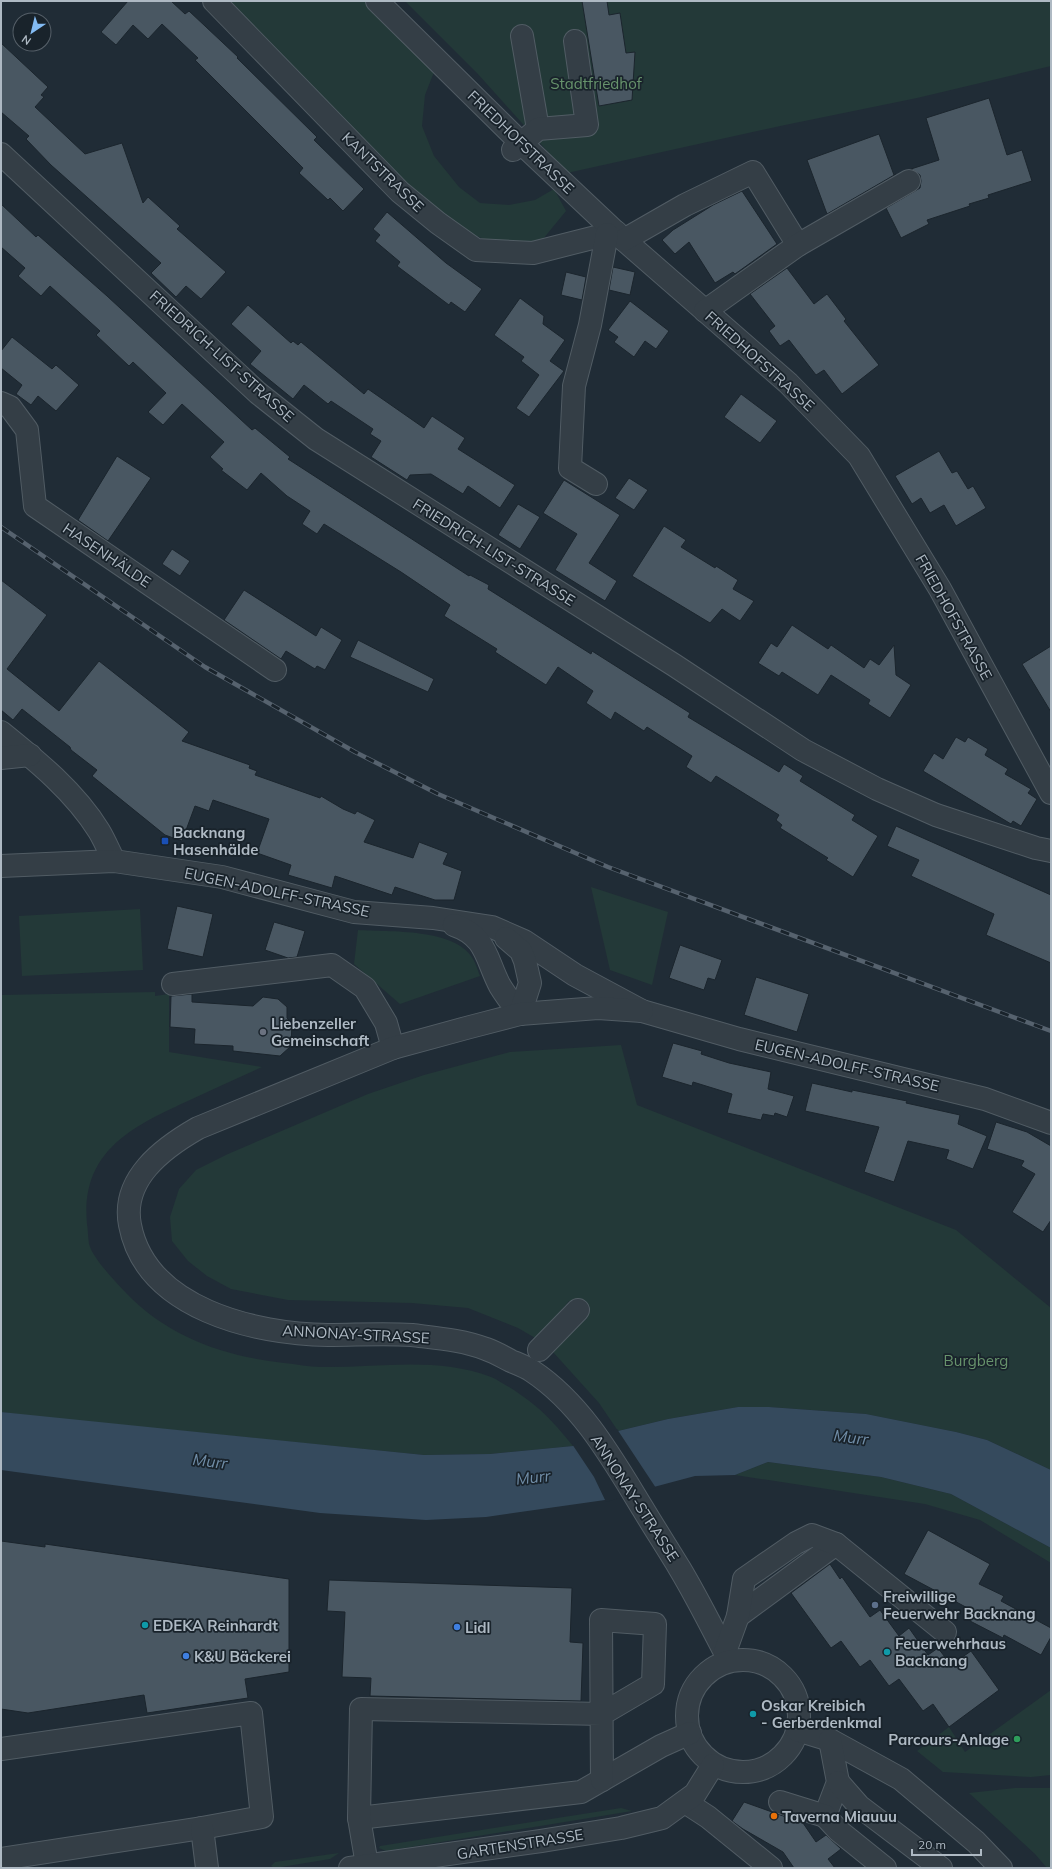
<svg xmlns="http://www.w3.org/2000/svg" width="1052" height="1869" viewBox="0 0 1052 1869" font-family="Mulish,sans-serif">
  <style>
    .green { fill: #233938 }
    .water { fill: #354a5d }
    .pier { fill: #202c36 }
    .building { fill: #495762; stroke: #1b252d }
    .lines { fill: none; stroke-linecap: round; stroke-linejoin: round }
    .minor-casing { stroke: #515c64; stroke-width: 24 }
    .minor { stroke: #343e46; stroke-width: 22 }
    .rail-casing { stroke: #56626e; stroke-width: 4.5 }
    .rail { stroke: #19232b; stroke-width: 3; stroke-dasharray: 9; stroke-linecap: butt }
    .transit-dot { fill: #1a4fb4; stroke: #19232b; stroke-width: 1.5 }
    .worship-dot { fill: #6b7280; stroke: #19232b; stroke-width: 1.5 }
    .service-dot { fill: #5c6f8a; stroke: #19232b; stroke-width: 1.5 }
    .culture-dot { fill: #0f9aa8; stroke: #19232b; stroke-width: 1.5 }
    .shop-dot { fill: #3f7fe0; stroke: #19232b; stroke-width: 1.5 }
    .leisure-dot { fill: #2e9e5b; stroke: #19232b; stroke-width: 1.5 }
    .food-dot { fill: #e8710a; stroke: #19232b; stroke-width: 1.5 }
    .labels { text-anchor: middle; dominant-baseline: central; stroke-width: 3.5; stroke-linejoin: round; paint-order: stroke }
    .park-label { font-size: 15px; fill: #67936c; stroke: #19232b }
    .street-label { font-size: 15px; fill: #aeb9c3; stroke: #19232b }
    .poi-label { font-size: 15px; font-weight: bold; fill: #aeb9c3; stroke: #19232b; text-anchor: start }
    .water-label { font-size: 16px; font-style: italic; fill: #708da7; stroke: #19232b }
  </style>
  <rect width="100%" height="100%" fill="#202c36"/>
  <g class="green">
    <path d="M228,1H364L434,72L425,95L422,126L434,156L459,187L480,203L509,205L535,200L554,189L566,211L543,239L519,246L484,239L463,231L421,199Z"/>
    <path d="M405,1H1051V66L917,98L785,125L567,173L477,73Z"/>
    <path d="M591,887L668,912L652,985L610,970Z"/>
    <path d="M140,909L143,970L22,976L19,916Z"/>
    <path d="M358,930C389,932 456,928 473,959C476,964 478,971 480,976L400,1004L354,964Z"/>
    <path d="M155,992V996L169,994V1052L262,1067C238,1078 214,1089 190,1100C133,1126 80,1151 87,1224C88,1230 88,1238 89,1244C93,1259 116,1282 127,1294C170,1338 224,1356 284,1363C296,1364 309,1367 321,1367C378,1368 436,1356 491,1377C497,1379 503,1384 509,1387C538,1405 552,1420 573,1446L490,1454L424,1455L41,1417L1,1412V995Z"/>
    <path d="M621,1045L637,1105L956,1230L1051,1308V1470L987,1440L956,1432L866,1414L769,1407H738L668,1419L618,1431L599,1403L553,1352L570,1328L587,1319L569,1301L537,1339L518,1328L468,1308L412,1303L288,1300L231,1289L207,1276L188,1261L172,1241L170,1217L179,1189L196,1170L228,1154L368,1094L424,1075L510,1052Z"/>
    <path d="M768,1462L881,1477L951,1494L1051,1548V1563L980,1520L925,1504L735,1475Z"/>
    <path d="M1051,1690V1775L1031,1777L943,1772L917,1751L949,1727L965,1752Z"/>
    <path d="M1015,1788H1051V1868H1047L1035,1854L969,1793Z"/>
    <path d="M621,1808L632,1811L386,1851L379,1848L380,1846Z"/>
    <path d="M339,1853L330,1859L275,1868L271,1866L275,1862Z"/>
  </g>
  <path class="water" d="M738,1407H769L866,1414L956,1432L987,1440L1051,1470V1548L951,1494L881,1477L768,1462L735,1475L695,1476L605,1500L486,1517L426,1520L320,1513L1,1470V1412L424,1455L490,1454L573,1446L618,1431L668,1419Z"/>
  <path class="pier" d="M617,1429L656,1488L606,1502L594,1477L572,1444Z"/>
  <g class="building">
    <path d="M128,1H171L185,14L189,11L238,57L237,58L317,137L314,140L364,189L343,211L330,198L328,200L299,173L303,168L195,60L198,58L162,24L148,39L133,25L116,45L101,32Z"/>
    <path d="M582,1H607L609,15L620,13L626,53L635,52L632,100L599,106Z"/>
    <path d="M1,43L48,87L41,95L44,97L35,107L85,154L122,143L143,203L148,197L180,226L177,229L226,272L201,299L186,286L176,297L151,273L161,263L51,165L26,139L29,136L1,112Z"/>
    <path d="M989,98L1007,155L1022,150L1032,181L988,195L989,198L969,204L970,206L927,220L929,224L901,238L886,208L920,188L921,181L920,175L911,169L939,160L926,118Z"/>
    <path d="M879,134L894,175L896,174L827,214L807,160Z"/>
    <path d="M742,191L777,244L735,274L733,272L715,283L689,242L675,254L662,240L673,230L713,205Z"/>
    <path d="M1,204L36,237L38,235L107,296L252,430L255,428L290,457L288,459L469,576L470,575L489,585L488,589L591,654L592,651L690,713L688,717L779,772L784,764L803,776L800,781L855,815L852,820L878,836L853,877L826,860L828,858L780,828L782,825L776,820L779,815L716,776L711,783L686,767L692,756L647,727L644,731L615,712L611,720L586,703L593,691L558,667L546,685L495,652L497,649L444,616L450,605L401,572L324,524L317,534L302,524L310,511L287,496L261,473L247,490L221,470L223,469L210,457L224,442L182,404L163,425L148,412L166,393L133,362L129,366L96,335L100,331L50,286L41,296L18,276L25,268L1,247Z"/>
    <path d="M387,212L446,263L482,289L465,312L451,302L449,305L397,266L400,262L375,241L380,235L373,229Z"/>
    <path d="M613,267L635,272L630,295L609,290Z"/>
    <path d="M787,268L814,304L827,294L846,319L844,321L879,365L842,394L824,370L816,375L789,340L780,346L769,331L775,326L750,294Z"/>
    <path d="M566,272L586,277L582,300L561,295Z"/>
    <path d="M520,298L544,316L543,324L565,340L550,361L564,371L529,417L516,408L539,375L521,361L524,357L494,335Z"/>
    <path d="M630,301L669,331L656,349L645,341L634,357L614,342L618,337L608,330Z"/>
    <path d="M248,305L291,343L293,341L298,345L301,342L364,394L368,389L424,428L432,416L465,438L458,449L515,485L500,508L468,486L463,494L431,474L410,475L407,480L371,457L381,441L370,434L373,429L331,401L328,404L304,385L293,399L250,364L261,351L231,324Z"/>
    <path d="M12,337L52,369L56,365L79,385L56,411L38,396L31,405L16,394L22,385L1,368V351Z"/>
    <path d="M741,394L777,421L760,443L724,417Z"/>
    <path d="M939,451L952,473L957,471L968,489L973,486L986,508L956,526L944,505L930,513L921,498L912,504L895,476Z"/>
    <path d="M117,456L151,478L108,541L78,520Z"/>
    <path d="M629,478L648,490L634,510L615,498Z"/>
    <path d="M564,480L620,515L589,563L617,581L605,601L555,570L577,534L543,513Z"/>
    <path d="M518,504L540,517L520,549L498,535Z"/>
    <path d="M664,526L686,540L681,547L715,568L716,566L738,580L733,589L754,601L740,621L722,609L710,623L632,576Z"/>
    <path d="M172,549L190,561L180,576L162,564Z"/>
    <path d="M1,580L47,615L7,669L59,711L99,661L189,732L182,741L250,765L249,768L257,771L255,775L320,798L321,796L343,809L355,814L357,811L375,820L364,842L413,858L419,842L448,853L443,864L462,871L454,900H435L395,887L392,895L335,876L332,888L288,875L291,865L257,853L269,819L213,800L209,811L195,806L182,841L165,835L92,776L97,770L71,750L70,747L22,709L13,720L1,710Z"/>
    <path d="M244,590L316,636L321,627L342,640L325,670L317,666L315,669L286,651L281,659L224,620Z"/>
    <path d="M792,625L828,649L831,645L864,668L870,659L879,665L894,645L896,675L911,685L890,718L868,704L870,700L831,675L818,695L782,672L779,676L758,663L771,643L777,647Z"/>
    <path d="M358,640L434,679L428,692L350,657Z"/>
    <path d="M1051,646V712L1022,664Z"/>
    <path d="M956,737L965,742L968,737L988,749L985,755L1008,769L1005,774L1031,789L1028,793L1037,799L1021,826L1013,821L1011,824L923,771L934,753L943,759Z"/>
    <path d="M896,826L1051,895V963L986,935L994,914L911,876L919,860L887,846Z"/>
    <path d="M177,906L213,914L203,957L167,949Z"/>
    <path d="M274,922L305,931L297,957L288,958L265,950Z"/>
    <path d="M680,945L722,960L715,980L708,978L704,990L669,978Z"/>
    <path d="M756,977L809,994L797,1032L744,1015Z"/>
    <path d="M192,994V1002L253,1006L263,997L278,999L287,1007V1018L292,1023L291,1046L280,1056L233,1051V1046L194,1044L195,1029L170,1027L171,996Z"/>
    <path d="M673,1043L702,1051L701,1054L729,1063L771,1072L768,1089L794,1096L787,1117L775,1113L774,1116L763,1114L761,1120L727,1113L732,1094L693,1082L692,1086L662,1077Z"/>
    <path d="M812,1083L852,1092V1090L907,1101L906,1103L960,1115L958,1124L987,1136L973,1169L946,1159L949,1150L908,1141L894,1182L864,1172L879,1127L805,1111Z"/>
    <path d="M996,1122L1027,1132L1051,1146V1220L1043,1232L1012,1212L1035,1174L1021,1166L1024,1161L987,1149Z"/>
    <path d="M928,1530L990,1564L979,1584L1004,1596L1001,1601L1051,1628V1637L1041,1655L1004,1635L1003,1638L970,1621L975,1612L904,1574Z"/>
    <path d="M1,1541L45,1547V1544L289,1579V1672L245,1679L248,1698L147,1713L144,1695L28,1713L1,1709Z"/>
    <path d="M830,1564L840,1579L842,1577L870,1617L880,1610L899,1636L909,1628L928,1655L938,1648L951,1665L971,1651L999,1690L949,1727L933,1704L923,1711L899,1679L889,1686L870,1660L860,1667L841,1641L831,1648L791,1593Z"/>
    <path d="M329,1580L572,1588L570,1642L583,1643L581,1701L370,1696L371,1678L342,1677L345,1612L327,1611Z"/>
    <path d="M744,1802L803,1823L816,1842L826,1835L841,1849L828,1859L835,1868H794L783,1852L743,1829L732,1821Z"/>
  </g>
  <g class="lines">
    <defs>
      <g id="minor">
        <path d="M214,1L400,192L438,223L476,250L533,253L616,232"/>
        <path d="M377,1L521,143L624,240L788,383L859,456L940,589L1051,793"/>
        <path d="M522,36L538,129"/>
        <path d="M513,150L538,129L587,125L575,41"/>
        <path d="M1,154L258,393L316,439L674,665L803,750L877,789L936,815L1036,848L1051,851"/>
        <path d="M624,240L685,205L753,172L798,245"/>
        <path d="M705,311L798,245L909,181"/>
        <path d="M1,403L10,407L27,430L35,506L275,670"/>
        <path d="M596,484L570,468L574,386L590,325L607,234"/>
        <path d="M1,732C37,761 75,792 99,831C105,841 109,851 114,861"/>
        <path d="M1,758L30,755"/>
        <path d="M1,866L114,861L222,877L354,912L433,918L492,927L524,941L575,975L642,1011L739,1039L985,1099L1051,1123"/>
        <path d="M454,925C487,936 486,960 500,986C506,996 513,1005 520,1014"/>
        <path d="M506,938L521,951L525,961L530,983L520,1014"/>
        <path d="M173,984L332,965L365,988L386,1023L393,1048"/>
        <path d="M642,1011L598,1008L520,1014L470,1027L393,1048L198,1128C163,1148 121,1179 130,1225C146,1309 255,1334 328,1335C356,1335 384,1333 412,1335C436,1338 463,1340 486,1349C495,1352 503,1357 511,1361C518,1364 526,1367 532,1371C582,1404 613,1460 643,1509C655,1529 668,1549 680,1569C698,1599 713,1630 729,1660"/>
        <path d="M539,1350L578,1310"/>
        <path d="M738,1616L836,1544"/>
        <path d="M725,1652L738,1616L744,1579L796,1543L812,1535L836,1544L945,1632"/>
        <circle cx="743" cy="1716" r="56"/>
        <path d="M797,1730L830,1740L901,1779L976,1842L1001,1868"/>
        <path d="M830,1740L838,1782L825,1816L839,1831L885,1868"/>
        <path d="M1,1749L251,1713L262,1817L202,1828L1,1859"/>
        <path d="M838,1782L859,1806L941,1868"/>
        <path d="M685,1802L708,1817L771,1868"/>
        <path d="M780,1802L825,1816"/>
        <path d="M359,1818L581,1792L661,1746L690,1733"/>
        <path d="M202,1828L207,1868"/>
        <path d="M367,1865L359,1818L361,1709L602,1714L653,1684L655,1624L601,1620L602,1780"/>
        <path d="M350,1868L541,1841L621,1828L662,1818L695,1794L713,1765"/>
      </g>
    </defs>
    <use href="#minor" class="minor-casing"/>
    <use href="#minor" class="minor"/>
    <defs>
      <path id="rail" d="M1,527L205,667L355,752L438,794L608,867L1051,1031"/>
    </defs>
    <use href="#rail" class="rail-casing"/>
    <use href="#rail" class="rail"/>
  </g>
  <rect class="transit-dot" x="161" y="837" width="8" height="8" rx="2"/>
  <circle class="worship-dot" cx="263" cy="1032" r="4"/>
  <circle class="service-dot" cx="875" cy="1605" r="4"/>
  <g class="culture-dot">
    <circle cx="145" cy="1625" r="4"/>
    <circle cx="887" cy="1652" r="4"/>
    <circle cx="753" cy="1714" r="4"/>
  </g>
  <g class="shop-dot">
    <circle cx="457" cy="1627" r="4"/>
    <circle cx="186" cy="1656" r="4"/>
  </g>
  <circle class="leisure-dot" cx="1017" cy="1739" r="4"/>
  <circle class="food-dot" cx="774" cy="1816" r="4"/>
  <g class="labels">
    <g class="park-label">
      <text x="596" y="83">Stadtfriedhof</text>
      <text x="976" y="1360">Burgberg</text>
    </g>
    <g class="street-label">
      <text transform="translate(521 142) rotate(44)">FRIEDHOFSTRASSE</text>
      <text transform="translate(383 172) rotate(44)">KANTSTRASSE</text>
      <text transform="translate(222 356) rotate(42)">FRIEDRICH-LIST-STRASSE</text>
      <text transform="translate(760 361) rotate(42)">FRIEDHOFSTRASSE</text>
      <text transform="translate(494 552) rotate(32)">FRIEDRICH-LIST-STRASSE</text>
      <text transform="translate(107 555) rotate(34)">HASENHÄLDE</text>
      <text transform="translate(954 617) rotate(61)">FRIEDHOFSTRASSE</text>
      <text transform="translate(277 892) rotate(12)">EUGEN-ADOLFF-STRASSE</text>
      <text transform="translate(847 1065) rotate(13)">EUGEN-ADOLFF-STRASSE</text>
      <text transform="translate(356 1334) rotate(3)">ANNONAY-STRASSE</text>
      <text transform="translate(635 1498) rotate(57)">ANNONAY-STRASSE</text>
      <text transform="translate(520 1844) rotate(-9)">GARTENSTRASSE</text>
    </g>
    <g class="poi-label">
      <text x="173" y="832">Backnang<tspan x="173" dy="17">Hasenhälde</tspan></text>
      <text x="271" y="1023">Liebenzeller<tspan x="271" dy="17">Gemeinschaft</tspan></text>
      <text x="883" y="1596">Freiwillige<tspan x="883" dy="17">Feuerwehr Backnang</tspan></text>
      <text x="153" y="1625">EDEKA Reinhardt</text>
      <text x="465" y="1627">Lidl</text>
      <text x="895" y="1643">Feuerwehrhaus<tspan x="895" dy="17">Backnang</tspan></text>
      <text x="194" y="1656">K&amp;U Bäckerei</text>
      <text x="761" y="1705">Oskar Kreibich<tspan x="761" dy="17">- Gerberdenkmal</tspan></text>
      <text x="1009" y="1739" text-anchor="end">Parcours-Anlage</text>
      <text x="782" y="1816">Taverna Miauuu</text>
    </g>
    <g class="water-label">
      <text transform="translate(851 1437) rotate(7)">Murr</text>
      <text transform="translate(210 1461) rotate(7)">Murr</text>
      <text transform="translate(533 1477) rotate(-6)">Murr</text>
    </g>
  </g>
  <rect width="1052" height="1869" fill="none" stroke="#aeb9c3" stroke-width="4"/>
  <g transform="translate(32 32) rotate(215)"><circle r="19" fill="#19232b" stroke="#555f68"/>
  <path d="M0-3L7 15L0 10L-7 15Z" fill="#83bbf3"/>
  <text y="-6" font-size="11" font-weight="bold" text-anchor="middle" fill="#aeb9c3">N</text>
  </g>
  <path d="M912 1849v6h69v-6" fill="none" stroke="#aeb9c3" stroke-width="2"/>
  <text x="918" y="1849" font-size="12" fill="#aeb9c3" stroke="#19232b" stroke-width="3" paint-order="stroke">20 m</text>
</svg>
